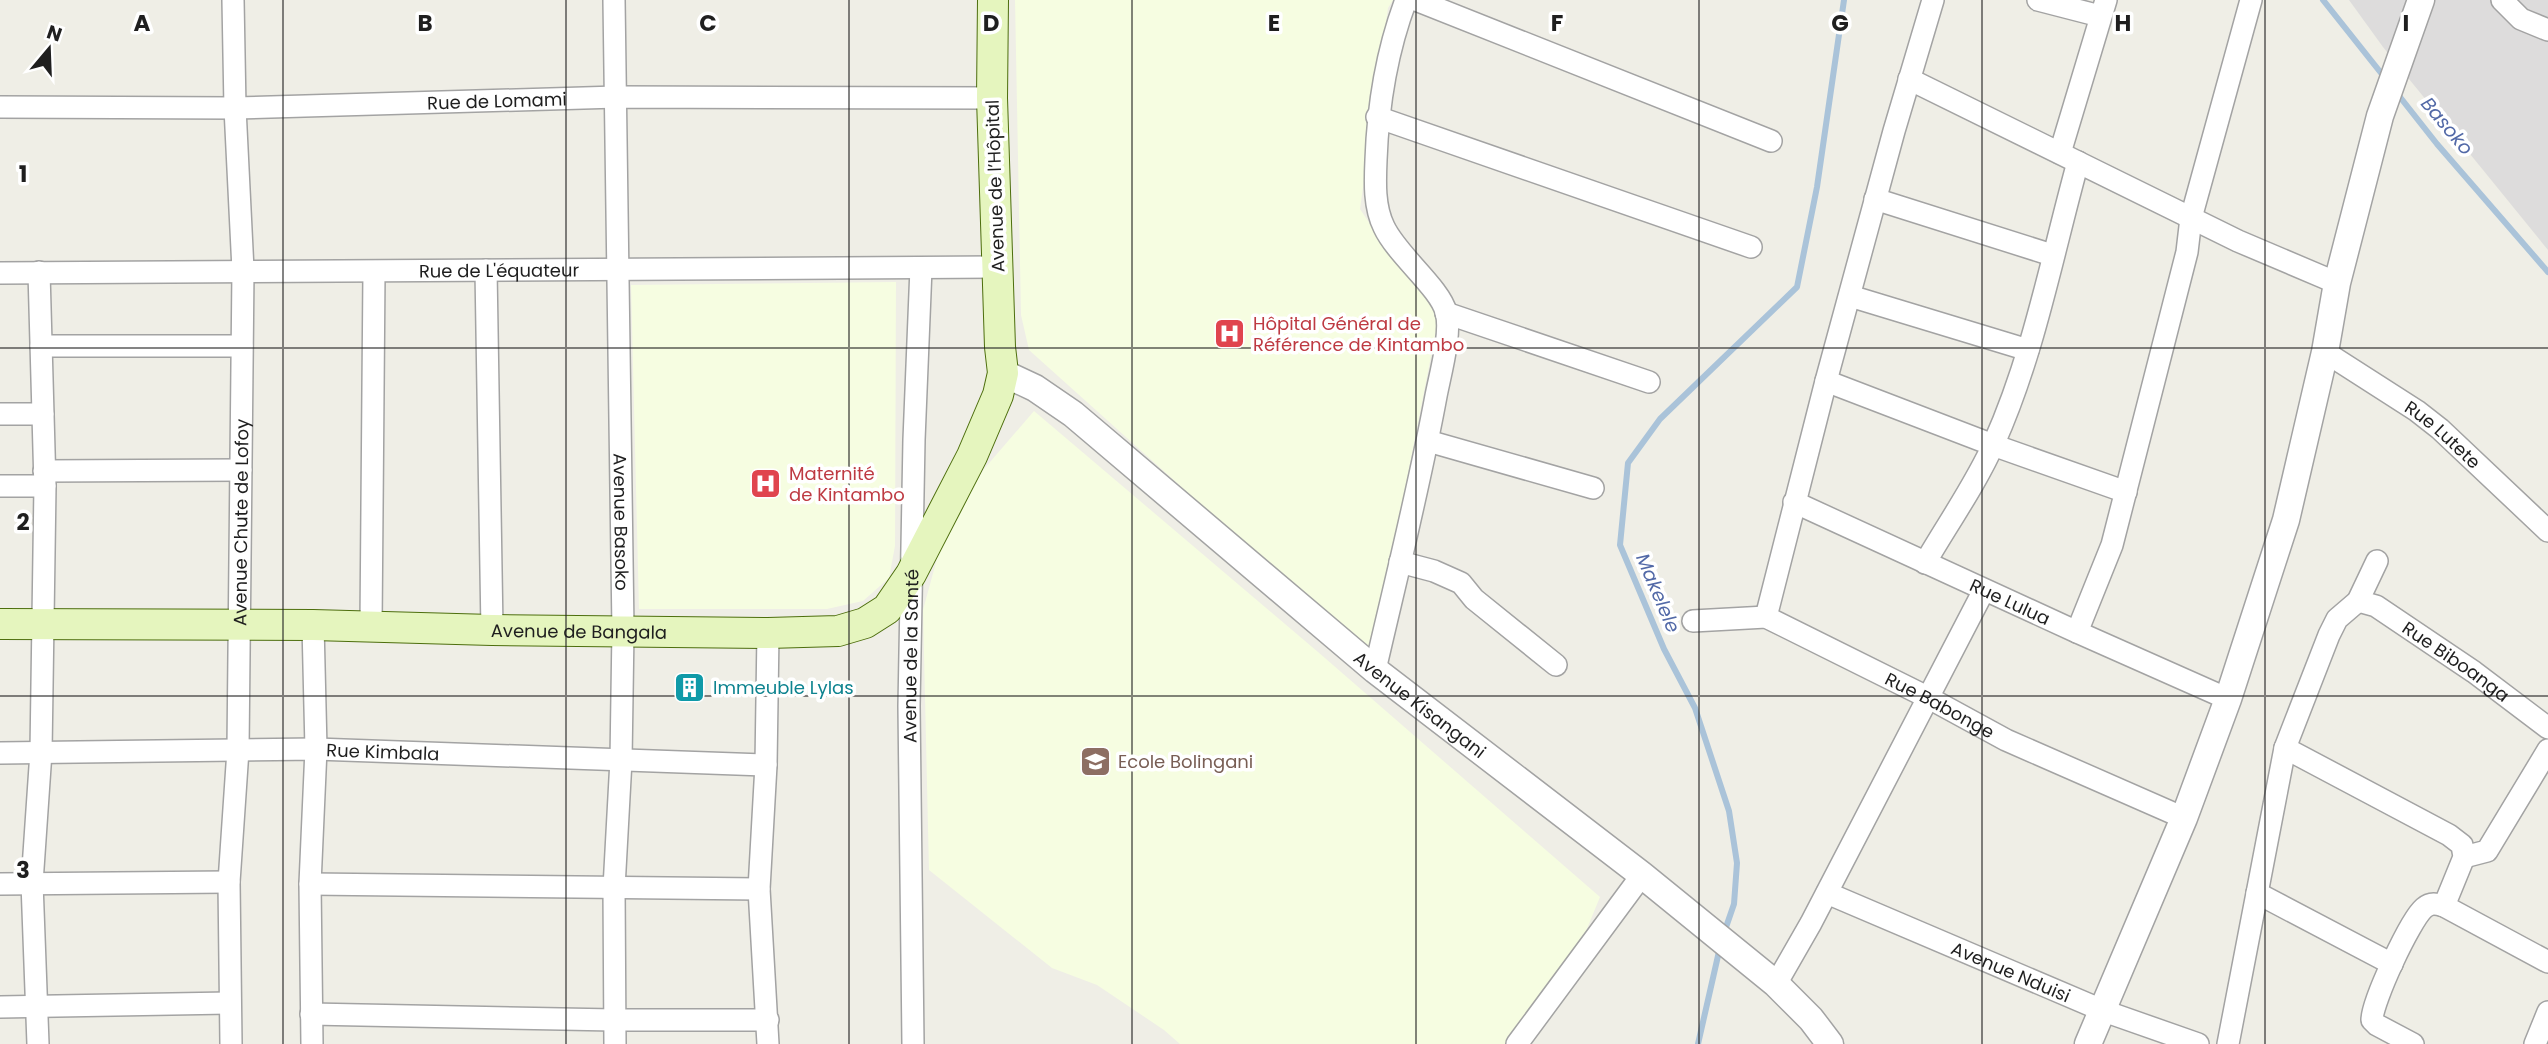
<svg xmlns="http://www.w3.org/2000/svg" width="2548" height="1044" viewBox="0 0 2548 1044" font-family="Poppins,sans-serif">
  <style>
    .residential { fill: #dddcdc }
    .education { fill: #f6fde1 }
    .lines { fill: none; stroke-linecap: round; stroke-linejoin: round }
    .stream { stroke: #aac3d9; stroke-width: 6 }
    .minor-casing { stroke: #a3a3a3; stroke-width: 24 }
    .tertiary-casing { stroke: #a3a3a3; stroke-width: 29 }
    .secondary-casing { stroke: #4d6e0d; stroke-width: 32 }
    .minor { stroke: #fff; stroke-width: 21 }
    .tertiary { stroke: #fff; stroke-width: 26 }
    .secondary { stroke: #e5f5be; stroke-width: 30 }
    .grid { fill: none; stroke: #1f1f1f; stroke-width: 2; stroke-opacity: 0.55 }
    .labels { text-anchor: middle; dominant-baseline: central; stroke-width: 7; stroke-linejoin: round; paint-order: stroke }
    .street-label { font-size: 18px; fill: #1f1f1f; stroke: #fff }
    .health-label { font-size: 18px; fill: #be3a42; stroke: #fff; text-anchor: start }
    .culture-label { font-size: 18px; fill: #0d838f; stroke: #fff; text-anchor: start }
    .education-label { font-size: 18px; fill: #785e54; stroke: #fff; text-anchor: start }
    .water-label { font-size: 19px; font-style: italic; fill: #5269a7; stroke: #fff }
    .grid-label { font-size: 23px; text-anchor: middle; font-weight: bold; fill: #1f1f1f; stroke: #fff; stroke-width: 7; stroke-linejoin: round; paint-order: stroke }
  </style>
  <rect width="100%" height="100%" fill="#efeee6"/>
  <path class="residential" d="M2349,0H2548V250L2383,47Z"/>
  <g class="education">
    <path d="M1015,0H1393L1388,8L1360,209L1378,236L1441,305L1372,658L1029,350L1021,315Z"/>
    <path d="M896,282L895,546L889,578L863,601L827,609H639L631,285Z"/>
    <path d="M1034,411L1318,652L1600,897L1586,931L1505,1044H1180L1164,1030L1097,985L1052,968L929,870L923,610L944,533L984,469Z"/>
  </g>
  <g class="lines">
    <g class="stream">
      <path d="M2323,0L2385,78"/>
      <path d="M2396,92L2437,144L2548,272"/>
      <path d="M1724,933L1734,904L1737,863L1729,811L1695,708L1664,649L1620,545L1628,463L1660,419L1797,287L1817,187L1844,0"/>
      <path d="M1698,1044L1720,947"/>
    </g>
    <defs>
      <g id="minor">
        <path id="s1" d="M614,0L623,630L621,760L614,888L615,1044"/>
        <path d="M1416,0L1771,141"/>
        <path d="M2038,0L2100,16"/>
        <path d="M2502,0L2521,19L2548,30"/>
        <path d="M1909,79L2238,241L2337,283"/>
        <path id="s2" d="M0,107L235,108L617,97L992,98"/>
        <path d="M1377,117L1751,247"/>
        <path d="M2060,153L2106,0"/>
        <path d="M1875,199L2052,255"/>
        <path d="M486,270L492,630"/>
        <path id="s3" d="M0,273L997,267"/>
        <path d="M1850,296L2028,350"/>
        <path d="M1446,313L1649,382"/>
        <path d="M41,346H242"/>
        <path id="s4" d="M2325,352L2417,411L2440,429L2548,531"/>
        <path d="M1826,381L1993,445L2126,492"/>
        <path d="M0,414H43"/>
        <path d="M1428,441L1593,488"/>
        <path d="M44,471L241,470"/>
        <path d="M0,486H45"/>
        <path id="s5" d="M1794,502L2077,632L2228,699"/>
        <path d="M1400,562L1434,571L1461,583L1474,599L1556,665"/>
        <path d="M1925,563C1947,525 1977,482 1994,443C2034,354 2052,256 2078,162"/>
        <path id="s6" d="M2358,601L2376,606L2474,672L2548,728"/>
        <path d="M1766,617L1826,381L1894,131L1933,0"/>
        <path id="s7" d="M1693,621L1766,617L1929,698L2006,740L2184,818"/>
        <path d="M371,626L374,272"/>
        <path d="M2077,632L2112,545L2187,252L2191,218L2251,0"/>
        <path d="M768,633L766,765L759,889L768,1044"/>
        <path d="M1375,670C1396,579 1419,488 1436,396C1440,375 1452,332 1446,312C1440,288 1397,255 1384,227C1374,207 1375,182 1376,160C1378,104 1386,53 1406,0"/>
        <path d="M2285,748L2449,835L2462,845L2464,857L2444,906"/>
        <path id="s8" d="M0,753L316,749L766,765"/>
        <path d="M2464,857L2487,851L2548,750"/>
        <path d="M0,884L229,882"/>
        <path d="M310,884L759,889"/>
        <path id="s9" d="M1827,893L2104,1011L2198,1044"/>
        <path d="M2257,893L2392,964"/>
        <path d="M1776,984L1811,923L1984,590"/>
        <path d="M0,1007L229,1003"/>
        <path d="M311,1014L614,1020H768"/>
        <path d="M38,1044L32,883L41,752L45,486L39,272"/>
        <path id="s10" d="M231,1044L229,882L238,750L243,270L235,108L233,0"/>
        <path d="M312,1044L310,884L316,749L313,625"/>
        <path id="s11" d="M913,1044L909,706L914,440L921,268"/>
        <path d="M1517,1044L1642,875"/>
        <path d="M2228,1044L2285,748L2329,635L2337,619L2358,601L2377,561"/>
        <path d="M2413,1044L2377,1025L2372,1020C2372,1002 2410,920 2424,908C2431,902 2437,904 2444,906L2548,962"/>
        <path d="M2535,1044L2548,1012"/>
      </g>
      <g id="tertiary">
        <path id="s12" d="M1003,373L1035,388L1073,414L1375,670L1642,875L1776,984L1811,1019L1830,1044"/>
        <path d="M2088,1044L2184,818L2228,699L2286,520L2325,352L2337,283L2380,116L2421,0"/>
      </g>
      <g id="secondary">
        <path id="s13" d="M0,624L313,625L492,630L768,633L838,631L865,623L887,609L911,574L972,456L998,395L1003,373L1000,347L992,98L993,0"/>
      </g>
    </defs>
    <use href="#minor" class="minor-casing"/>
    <use href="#tertiary" class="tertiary-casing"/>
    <use href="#secondary" class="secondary-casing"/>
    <use href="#minor" class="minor"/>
    <use href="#tertiary" class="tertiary"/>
    <use href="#secondary" class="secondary"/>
  </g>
  <path class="grid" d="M283,0V1044M566,0V1044M849,0V1044M1132,0V1044M1416,0V1044M1699,0V1044M1982,0V1044M2265,0V1044M0,348H2548M0,696H2548"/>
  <defs>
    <symbol id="hospital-square" viewBox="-11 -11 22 22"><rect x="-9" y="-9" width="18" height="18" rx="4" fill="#e0444e" stroke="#fff"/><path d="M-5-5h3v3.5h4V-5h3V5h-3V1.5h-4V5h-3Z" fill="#fff"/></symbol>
    <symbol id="building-square" viewBox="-11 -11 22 22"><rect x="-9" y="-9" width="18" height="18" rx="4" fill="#0f9aa8" stroke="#fff"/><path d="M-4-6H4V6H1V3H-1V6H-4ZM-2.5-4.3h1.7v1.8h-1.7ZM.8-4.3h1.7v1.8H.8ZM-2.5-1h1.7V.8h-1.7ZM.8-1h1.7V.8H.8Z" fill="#fff"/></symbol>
    <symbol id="school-square" viewBox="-11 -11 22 22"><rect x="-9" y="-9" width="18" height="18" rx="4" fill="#8d6e63" stroke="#fff"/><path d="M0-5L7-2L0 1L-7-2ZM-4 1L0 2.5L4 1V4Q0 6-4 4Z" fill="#fff"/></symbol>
  </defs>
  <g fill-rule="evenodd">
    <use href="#hospital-square" x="1212" y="316" width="35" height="35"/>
    <use href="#hospital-square" x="748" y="466" width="35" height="35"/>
    <use href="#building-square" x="672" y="670" width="35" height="35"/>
    <use href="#school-square" x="1078" y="744" width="35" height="35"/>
  </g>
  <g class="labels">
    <g class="street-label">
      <text stroke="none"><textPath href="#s2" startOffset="497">Rue de Lomami</textPath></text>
      <text transform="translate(995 186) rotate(-92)">Avenue de l’Hôpital</text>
      <text stroke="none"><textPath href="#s3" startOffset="499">Rue de L'équateur</textPath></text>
      <text stroke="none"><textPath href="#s4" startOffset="144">Rue Lutete</textPath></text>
      <text stroke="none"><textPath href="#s10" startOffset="522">Avenue Chute de Lofoy</textPath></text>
      <text stroke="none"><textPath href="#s1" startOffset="522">Avenue Basoko</textPath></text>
      <text stroke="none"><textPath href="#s5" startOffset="238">Rue Lulua</textPath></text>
      <text stroke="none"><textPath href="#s13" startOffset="579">Avenue de Bangala</textPath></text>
      <text stroke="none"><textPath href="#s11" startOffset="388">Avenue de la Santé</textPath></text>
      <text stroke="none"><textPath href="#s6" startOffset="116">Rue Biboanga</textPath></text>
      <text stroke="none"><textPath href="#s12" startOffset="534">Avenue Kisangani</textPath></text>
      <text stroke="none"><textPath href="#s7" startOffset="268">Rue Babonge</textPath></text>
      <text stroke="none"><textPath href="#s8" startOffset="383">Rue Kimbala</textPath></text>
      <text stroke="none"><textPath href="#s9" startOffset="200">Avenue Nduisi</textPath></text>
    </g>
    <g class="health-label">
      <text x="1253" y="323">Hôpital Général de<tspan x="1253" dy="21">Référence de Kintambo</tspan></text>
      <text x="789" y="473">Maternité<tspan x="789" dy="21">de Kintambo</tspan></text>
    </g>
    <g class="culture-label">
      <text x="713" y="687">Immeuble Lylas</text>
    </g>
    <g class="education-label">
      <text x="1118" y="761">Ecole Bolingani</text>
    </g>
    <g class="water-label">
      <text transform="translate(2447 126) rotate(50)">Basoko</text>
      <text transform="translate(1658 593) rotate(67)">Makelele</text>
    </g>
  </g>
  <g class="grid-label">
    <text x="142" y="31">A</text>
    <text x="425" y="31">B</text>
    <text x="708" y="31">C</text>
    <text x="991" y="31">D</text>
    <text x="1274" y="31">E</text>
    <text x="1557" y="31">F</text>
    <text x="1840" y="31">G</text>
    <text x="2123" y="31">H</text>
    <text x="2406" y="31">I</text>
    <text x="23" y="182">1</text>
    <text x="23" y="530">2</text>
    <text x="23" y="878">3</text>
  </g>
  <g transform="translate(49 49) rotate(19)" stroke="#ffffff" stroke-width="5" paint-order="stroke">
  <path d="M0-5L12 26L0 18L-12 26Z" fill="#1f1f1f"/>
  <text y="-10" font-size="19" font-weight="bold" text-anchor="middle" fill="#1f1f1f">N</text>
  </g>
</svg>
